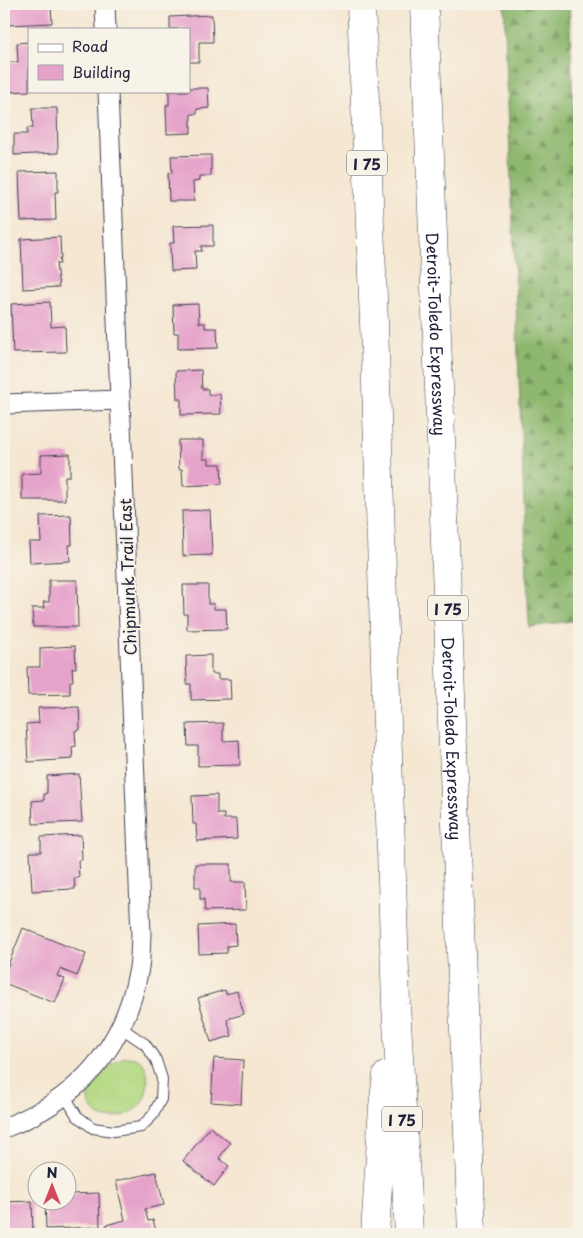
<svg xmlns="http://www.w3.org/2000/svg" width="583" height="1238" viewBox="0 0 583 1238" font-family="'Playpen Sans',sans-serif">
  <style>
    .grass { fill: #b3d881; stroke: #6a7d5e }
    .forest { fill: url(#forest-firs); stroke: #586d55 }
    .building { fill: #e6a3ca }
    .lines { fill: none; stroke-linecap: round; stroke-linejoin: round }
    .lane-casing { stroke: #424052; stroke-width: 12 }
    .street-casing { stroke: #424052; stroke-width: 21 }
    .highway-casing { stroke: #424052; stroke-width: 29 }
    .lane { stroke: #fff; stroke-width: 10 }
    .street { stroke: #fff; stroke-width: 19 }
    .highway { stroke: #fff; stroke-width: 28 }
    .labels { text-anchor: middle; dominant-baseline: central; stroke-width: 4; stroke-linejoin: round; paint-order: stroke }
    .shield { fill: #f7f3e8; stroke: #62616f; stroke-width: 1 }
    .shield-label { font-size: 15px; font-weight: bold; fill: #22223b }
    .street-label { font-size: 16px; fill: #22223b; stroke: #f7f3e8 }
  </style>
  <defs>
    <pattern id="forest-firs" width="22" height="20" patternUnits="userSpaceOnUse" patternTransform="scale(1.25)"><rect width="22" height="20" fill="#8eb86f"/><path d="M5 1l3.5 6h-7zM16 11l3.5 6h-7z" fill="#74955c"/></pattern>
  </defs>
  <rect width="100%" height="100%" fill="#f7f3e8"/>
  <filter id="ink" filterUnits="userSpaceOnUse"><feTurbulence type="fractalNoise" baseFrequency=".02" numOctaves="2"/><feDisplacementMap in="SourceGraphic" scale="10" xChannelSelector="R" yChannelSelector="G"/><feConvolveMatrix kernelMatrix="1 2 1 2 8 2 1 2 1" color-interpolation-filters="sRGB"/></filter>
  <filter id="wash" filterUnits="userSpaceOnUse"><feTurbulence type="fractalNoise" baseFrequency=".0096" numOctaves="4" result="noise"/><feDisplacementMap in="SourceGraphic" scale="20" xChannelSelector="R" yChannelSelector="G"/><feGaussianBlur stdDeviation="1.12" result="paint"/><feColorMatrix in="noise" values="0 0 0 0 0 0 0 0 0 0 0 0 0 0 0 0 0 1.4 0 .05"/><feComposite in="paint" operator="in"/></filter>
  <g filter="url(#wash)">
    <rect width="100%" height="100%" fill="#f5e7d2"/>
    <path class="grass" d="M124,1057C129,1057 134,1057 139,1060C151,1067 149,1092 142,1102C136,1112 124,1116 113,1118C107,1119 99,1117 95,1112C91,1108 87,1102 88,1095C90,1083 113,1062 124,1057Z"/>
    <path class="forest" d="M504,4H569L579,262V620L529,627Z"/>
    <g id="blocks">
      <g class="building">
        <path d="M8,4H51L52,23L8,25Z"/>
        <path d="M212,15L213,42H199V62H189V29H170V17Z"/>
        <path d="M29,42V91L6,92L5,62H18L17,43Z"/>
        <path d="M189,88H208L209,108L197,109V114H191V133L167,134L166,105H169V91H189Z"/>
        <path d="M32,108H57L58,153L14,155V134H27V128H33Z"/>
        <path d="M211,155V176H199V181L193,182L194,201H169L168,173H172L171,156Z"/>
        <path d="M58,171V192H55L56,220L21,221L19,172Z"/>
        <path d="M213,225V246H201L202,251H195L196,270L171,271L170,243H174L173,226Z"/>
        <path d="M60,237L61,259H59L60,264H56L59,287L23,289L21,239Z"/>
        <path d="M50,302L51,327L65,326L66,352L13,353L11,304Z"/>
        <path d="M198,304L199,323H205V328H217L218,348L178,349V333H174L173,305Z"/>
        <path d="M201,370L202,389H208V395L220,394L221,414L181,415V399H177L176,371Z"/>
        <path d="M178,440H203V459H209V464H221L222,484L183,486L182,469H179Z"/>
        <path d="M70,454V476H65V500H22V474L41,473V455Z"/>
        <path d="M210,510L212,555L183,556L182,511Z"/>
        <path d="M71,515L72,545H69L70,561L30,563L29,542H41L40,516Z"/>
        <path d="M49,580H77L78,627H33L32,608H44L43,602H49Z"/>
        <path d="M183,585H208V604H214V609H226L227,629L187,630V614H184Z"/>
        <path d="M75,646L76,668H72L73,681H70V694L28,695L27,667H40V648Z"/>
        <path d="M211,655V674H218V679H230L231,699L191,700V684H187L186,656Z"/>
        <path d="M79,707L80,730L75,731L76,746L72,747L73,759L28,762L26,724L39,723L38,708Z"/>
        <path d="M223,723V741L239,740L240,765L198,766V746H188L187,724Z"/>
        <path d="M79,774L82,822L33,824L32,801L44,800V794L47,793V776Z"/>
        <path d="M217,795V814H224V819H236L237,839L197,841L196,824H193L192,796Z"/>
        <path d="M81,835L82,860H78L79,878H74L75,889L32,891L30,852H41V837Z"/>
        <path d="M195,864H231V882H245L246,910L205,911L204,899H200V887H195Z"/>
        <path d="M235,924L236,945L227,946V953L199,954L198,926Z"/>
        <path d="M23,928L86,954L77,976L60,969L57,976L65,979L55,1003L4,983V975Z"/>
        <path d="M225,990L226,994L237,991L244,1014L227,1019L232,1036L211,1042L198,998Z"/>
        <path d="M214,1058L243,1060L241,1104L211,1102Z"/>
        <path d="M210,1127L230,1143L219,1158L229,1166L214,1186L183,1161Z"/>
        <path d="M156,1172L164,1205L145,1209L148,1221L153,1220L157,1234H108L106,1225L125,1220L116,1181Z"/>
        <path d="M68,1178H69L70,1194L99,1193L100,1227L46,1229L45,1200H68Z"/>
        <path d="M32,1201L33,1234H4V1202Z"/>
      </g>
    </g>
  </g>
  <g filter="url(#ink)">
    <use href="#blocks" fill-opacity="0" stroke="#424052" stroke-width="1"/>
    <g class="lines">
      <defs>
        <path id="lane" d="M65,1096L77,1116L93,1128L114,1131L141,1127L153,1115L161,1099L162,1079L156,1060L145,1044L120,1027"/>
        <g id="street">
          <path d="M105,4L106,29"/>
          <path d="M4,404L120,400"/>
          <path d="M4,1128C76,1101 123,1050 138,973C141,961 140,948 141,935L108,91"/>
        </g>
        <g id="highway">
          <path d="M361,4L374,322L396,1004L409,1234"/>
          <path id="s1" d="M424,4L472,1234"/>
          <path d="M375,1234L383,1107L387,1075"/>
        </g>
      </defs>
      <use href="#lane" class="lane-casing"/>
      <use href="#street" class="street-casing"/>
      <use href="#highway" class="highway-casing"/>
      <use href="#lane" class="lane"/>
      <use href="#street" class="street"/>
      <use href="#highway" class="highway"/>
    </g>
  </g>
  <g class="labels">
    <g class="shield">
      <rect x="347" y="150.5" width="40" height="25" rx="4"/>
      <rect x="428" y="595.5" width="40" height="25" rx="4"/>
      <rect x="382" y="1106.5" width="40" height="25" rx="4"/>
    </g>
    <g class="shield-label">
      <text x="367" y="163">I 75</text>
      <text x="448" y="608">I 75</text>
      <text x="402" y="1119">I 75</text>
    </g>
    <g class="street-label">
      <text stroke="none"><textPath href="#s1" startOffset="330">Detroit-Toledo Expressway</textPath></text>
      <text transform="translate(127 577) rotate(-92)">Chipmunk Trail East</text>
      <text stroke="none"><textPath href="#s1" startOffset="735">Detroit-Toledo Expressway</textPath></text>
    </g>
  </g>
  <rect width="583" height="1238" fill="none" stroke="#f7f3e8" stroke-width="20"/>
  <rect x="28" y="28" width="162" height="65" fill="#f7f3e8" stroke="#a29fa3"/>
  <rect x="38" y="44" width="25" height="8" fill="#ffffff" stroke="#a29fa3"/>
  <text x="72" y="52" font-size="15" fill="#22223b">Road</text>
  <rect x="38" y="65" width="25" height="15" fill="#e6a3ca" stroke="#a29fa3"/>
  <text x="72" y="78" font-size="15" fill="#22223b">Building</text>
  <g transform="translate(52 1186)"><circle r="24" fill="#f7f3e8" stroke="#a29fa3"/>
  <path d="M0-4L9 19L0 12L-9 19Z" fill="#d1495b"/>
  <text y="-8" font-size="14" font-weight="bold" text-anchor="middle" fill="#22223b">N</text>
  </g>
</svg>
